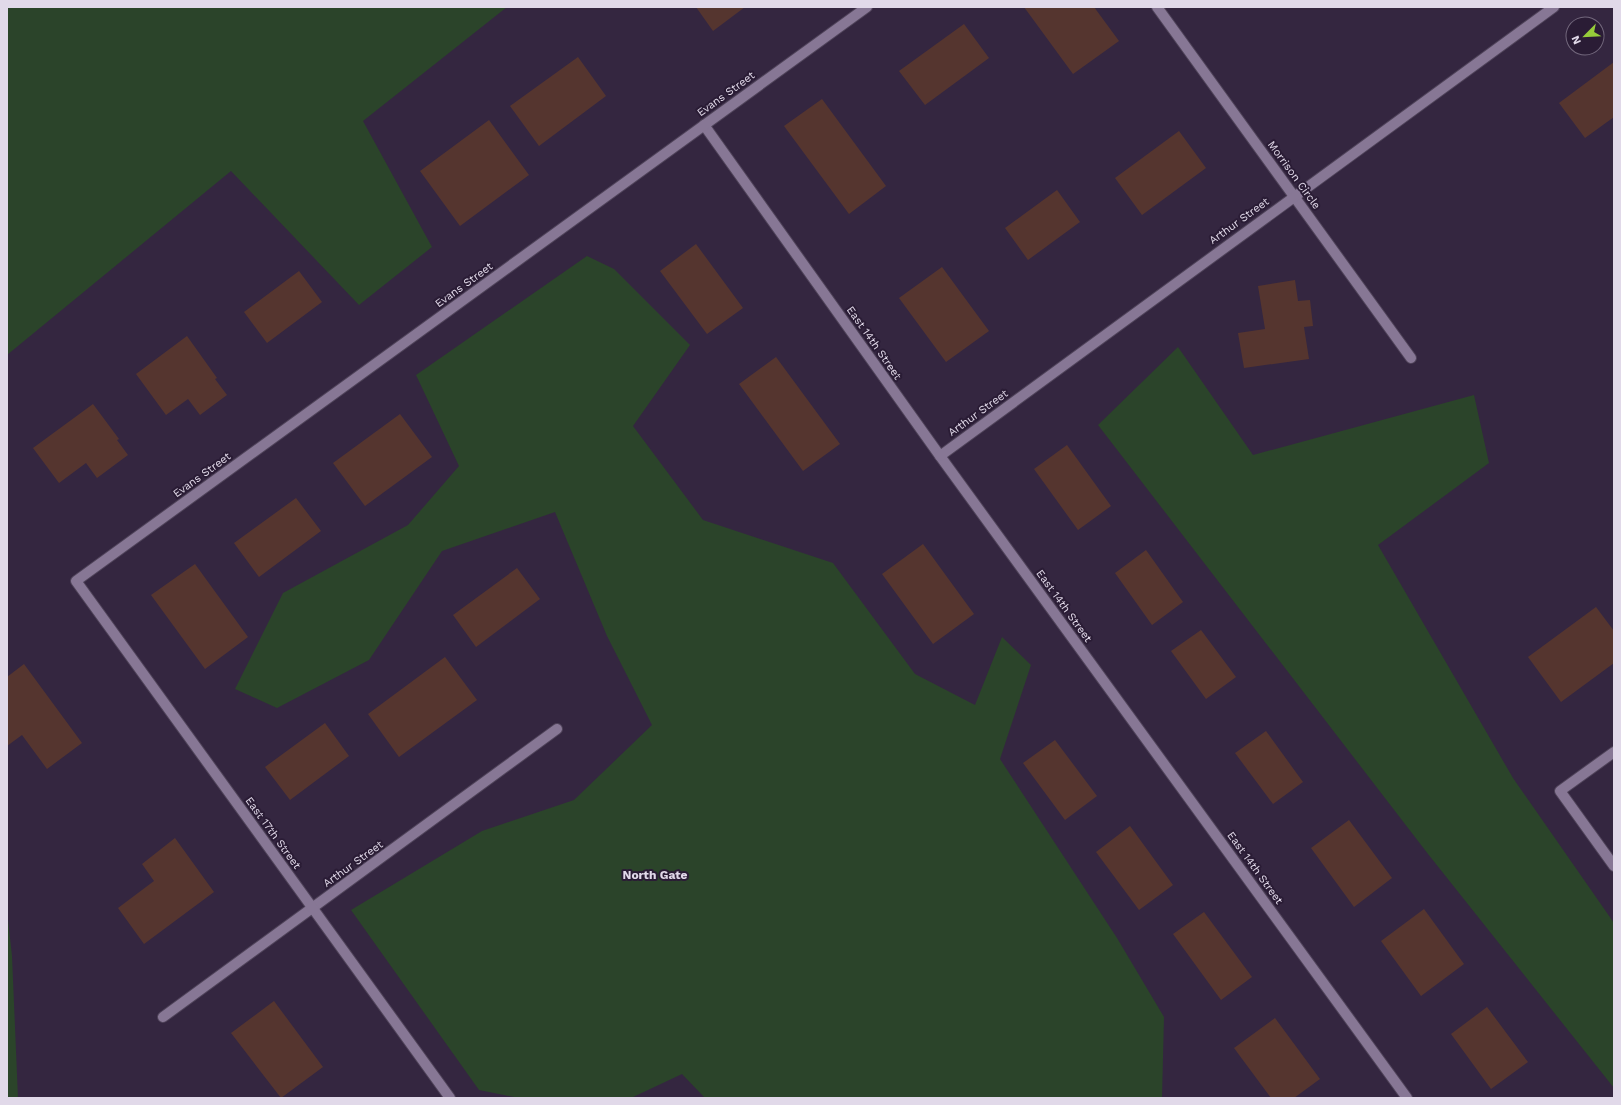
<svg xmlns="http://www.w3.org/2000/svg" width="1621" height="1105" viewBox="0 0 1621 1105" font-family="'Work Sans',sans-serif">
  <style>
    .green { fill: #2b442a }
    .building { fill: #55352f }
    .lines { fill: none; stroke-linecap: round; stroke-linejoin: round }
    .minor-casing { stroke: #4f4359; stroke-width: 12 }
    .minor { stroke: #877795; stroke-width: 10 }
    .labels { text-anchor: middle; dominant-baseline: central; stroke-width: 4; stroke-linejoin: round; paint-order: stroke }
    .street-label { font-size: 11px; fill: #e1d9e9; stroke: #2a1c35 }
    .neighbourhood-label { font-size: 12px; font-weight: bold; fill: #e1d9e9; stroke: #2a1c35 }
  </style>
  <rect width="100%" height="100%" fill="#342640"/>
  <g class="green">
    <path d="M7,7H507L363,121L432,247L359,305L231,171L7,355Z"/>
    <path d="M587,256L614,269L690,345L633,426L703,520L833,563L915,674L975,705L1002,637L1031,665L1000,759L1117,938L1164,1017L1162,1098H705L682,1074L631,1098H519L479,1090L351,910L482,831L574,800L652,725L607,636L555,512L442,551L369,660L277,708L235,689L283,593L408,525L459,466L416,375Z"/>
    <path d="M1178,347L1253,455L1474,395L1489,463L1378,545L1513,778L1614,923V1088L1428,854L1098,425Z"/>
    <path d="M7,911L12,956L18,1098H7Z"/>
  </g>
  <g class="building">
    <path d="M696,7H745L713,31Z"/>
    <path d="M1024,7H1094L1119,41L1073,74Z"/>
    <path d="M964,24L989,58L925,105L899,71Z"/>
    <path d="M578,57L606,96L539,146L510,106Z"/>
    <path d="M1614,62V117L1585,138L1559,103Z"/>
    <path d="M822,99L886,186L849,214L784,126Z"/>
    <path d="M489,120L529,175L460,226L420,171Z"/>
    <path d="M1179,131L1206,168L1142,215L1115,178Z"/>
    <path d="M1057,190L1080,222L1028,260L1005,228Z"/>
    <path d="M696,244L743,308L707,334L660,271Z"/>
    <path d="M942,267L989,331L946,362L899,298Z"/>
    <path d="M299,271L322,302L267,343L244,312Z"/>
    <path d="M1295,280L1298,301L1310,300L1313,326L1304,327L1309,359L1244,368L1238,333L1265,329L1258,286Z"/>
    <path d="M187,336L217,378L215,379L227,395L200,415L188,399L166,415L136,374Z"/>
    <path d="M776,357L840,444L803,471L739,384Z"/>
    <path d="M93,404L119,439L117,440L128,455L97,478L86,463L59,483L33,448Z"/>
    <path d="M400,414L432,457L365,506L333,463Z"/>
    <path d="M1067,445L1111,506L1078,530L1034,469Z"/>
    <path d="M296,498L321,531L259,577L234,543Z"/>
    <path d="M923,544L974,614L933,644L882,574Z"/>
    <path d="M1146,550L1183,602L1152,625L1115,573Z"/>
    <path d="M195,564L248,637L205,669L151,595Z"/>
    <path d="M517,568L540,599L476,647L453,615Z"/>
    <path d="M1596,607L1614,631V663L1561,702L1528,657Z"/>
    <path d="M1201,630L1236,677L1206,699L1171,651Z"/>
    <path d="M445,657L477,700L399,757L368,714Z"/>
    <path d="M24,664L82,743L47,769L22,735L7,746V677Z"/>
    <path d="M325,723L349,756L290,800L265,767Z"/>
    <path d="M1266,731L1303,782L1273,804L1235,753Z"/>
    <path d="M1055,740L1097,796L1065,820L1023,763Z"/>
    <path d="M1349,820L1392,878L1354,907L1311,848Z"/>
    <path d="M1130,826L1173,885L1139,910L1096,852Z"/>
    <path d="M175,838L214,892L144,944L118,908L154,881L142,864Z"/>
    <path d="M1424,909L1464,964L1421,996L1381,941Z"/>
    <path d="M1204,912L1252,977L1221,1000L1173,934Z"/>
    <path d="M274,1001L323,1067L281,1098L231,1033Z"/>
    <path d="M1487,1007L1528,1062L1491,1089L1451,1034Z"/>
    <path d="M1275,1018L1320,1079L1294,1098H1271L1234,1048Z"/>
  </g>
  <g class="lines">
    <defs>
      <g id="minor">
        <path d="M1157,7L1411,358"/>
        <path d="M704,125L940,456L1407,1098"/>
        <path d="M940,456L1554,7"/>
        <path d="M1614,752L1560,791L1614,866"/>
        <path d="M163,1017L557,729"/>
        <path d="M450,1098L76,581L867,7"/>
      </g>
    </defs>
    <use href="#minor" class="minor-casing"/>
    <use href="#minor" class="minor"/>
  </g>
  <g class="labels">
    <g class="street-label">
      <text transform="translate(726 94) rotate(-36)">Evans Street</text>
      <text transform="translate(1294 175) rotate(54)">Morrison Circle</text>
      <text transform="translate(1239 221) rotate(-36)">Arthur Street</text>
      <text transform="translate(464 285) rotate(-36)">Evans Street</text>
      <text transform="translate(874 343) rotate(55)">East 14th Street</text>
      <text transform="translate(978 413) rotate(-36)">Arthur Street</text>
      <text transform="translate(202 475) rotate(-36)">Evans Street</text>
      <text transform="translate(1064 606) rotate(54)">East 14th Street</text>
      <text transform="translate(273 833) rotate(54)">East 17th Street</text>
      <text transform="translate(353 864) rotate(-36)">Arthur Street</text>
      <text transform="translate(1255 868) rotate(54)">East 14th Street</text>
    </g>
    <g class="neighbourhood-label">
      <text x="655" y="875">North Gate</text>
    </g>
  </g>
  <rect width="1621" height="1105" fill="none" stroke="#e1d9e9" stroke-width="16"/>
  <g transform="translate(1585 36) rotate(246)"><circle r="19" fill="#2a1c35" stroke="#73687d"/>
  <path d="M0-3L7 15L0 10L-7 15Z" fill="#96cc3a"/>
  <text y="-6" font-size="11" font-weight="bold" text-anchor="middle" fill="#e1d9e9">N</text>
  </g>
</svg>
